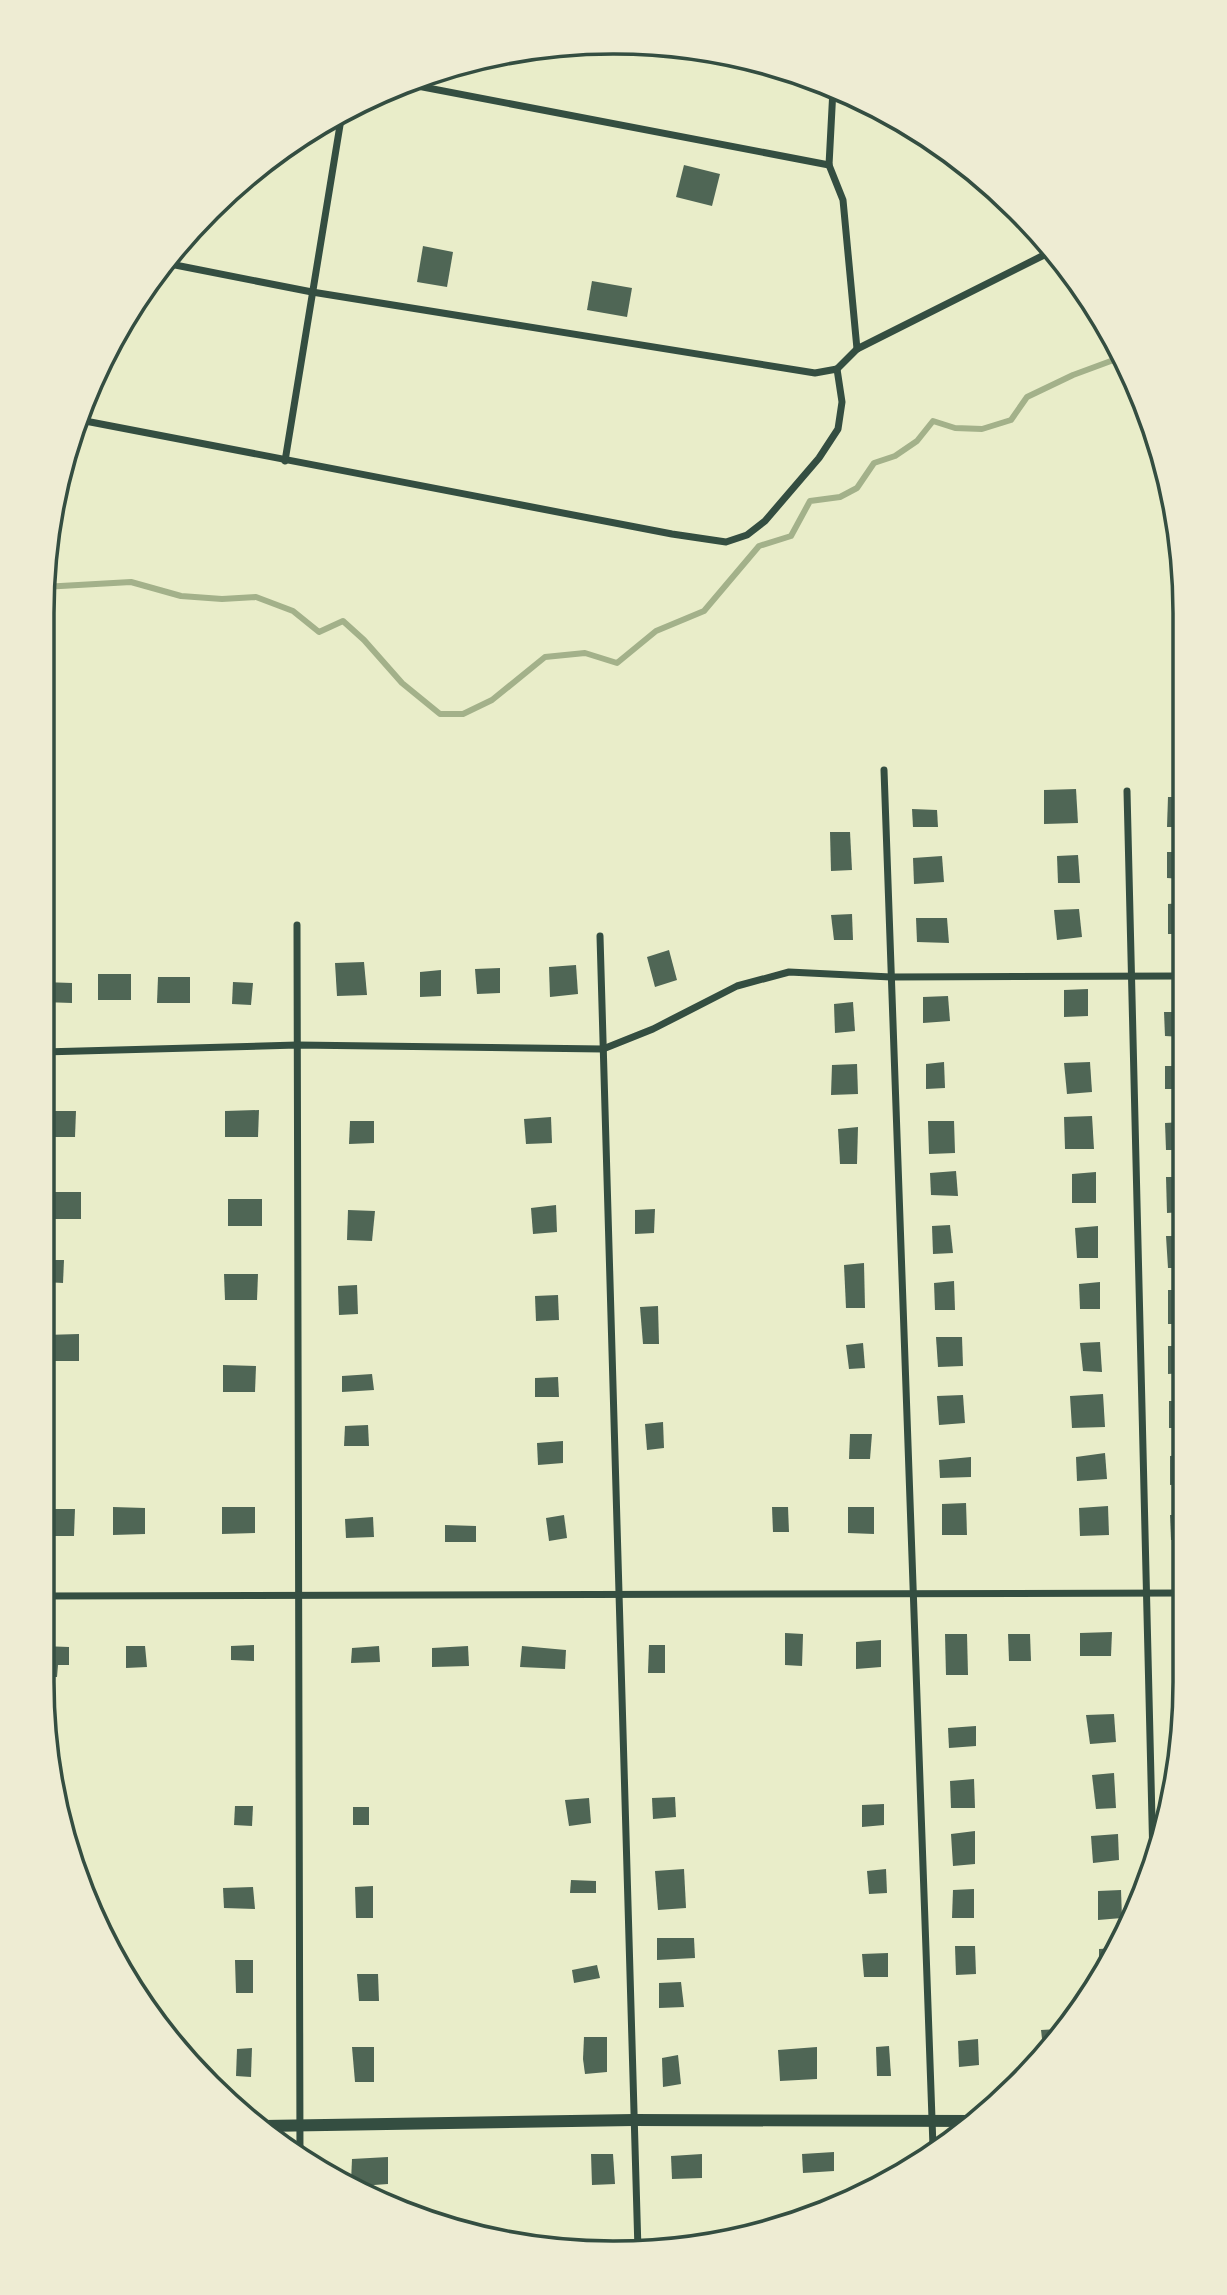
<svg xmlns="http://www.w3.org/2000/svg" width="1227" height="2295" viewBox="0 0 1227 2295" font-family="'Alegreya Sans',sans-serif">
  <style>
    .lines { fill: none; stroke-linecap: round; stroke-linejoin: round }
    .stream { stroke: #a3b18a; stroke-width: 6 }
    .building { fill: #4f6655 }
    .minor { stroke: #344e41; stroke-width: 7 }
    .tertiary { stroke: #344e41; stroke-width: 12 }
    .rim { fill: none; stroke: #344e41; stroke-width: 3.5 }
  </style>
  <rect width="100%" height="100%" fill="#e9edc9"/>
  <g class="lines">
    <path class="stream" d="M43,587L131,582L181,596L222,599L256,597L293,611L319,632L343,621L364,640L402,683L440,714H463L492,700L545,657L585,653L617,663L656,631L704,611L759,546L791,536L810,501L840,497L857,488L874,463L895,456L917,441L933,421L955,428L982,429L1011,420L1027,397L1073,375L1119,358"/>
  </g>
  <g class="building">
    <path d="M684,165L720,174L712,206L676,197Z"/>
    <path d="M423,246L453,252L447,287L417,282Z"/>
    <path d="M592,281L632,288L627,317L587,310Z"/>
    <path d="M1076,789L1078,823L1044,824V790Z"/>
    <path d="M1168,797H1181V827H1167Z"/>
    <path d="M912,809L937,810L938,827H913Z"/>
    <path d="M830,832H850L852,870L831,871Z"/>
    <path d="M1167,852H1181V879L1167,878Z"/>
    <path d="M1078,855L1080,883H1058L1057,856Z"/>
    <path d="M942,856L944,882L914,884L913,858Z"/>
    <path d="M1181,903V934H1168V904Z"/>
    <path d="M1079,909L1082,937L1057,940L1054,910Z"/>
    <path d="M852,914L853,940H834L831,915Z"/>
    <path d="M916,918H947L949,943L917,942Z"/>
    <path d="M669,950L677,980L655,987L647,957Z"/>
    <path d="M364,962L367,995L337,996L335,963Z"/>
    <path d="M576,965L578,994L550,997L549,967Z"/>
    <path d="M500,968V993L477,994L475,969Z"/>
    <path d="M441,970V996L420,997V972Z"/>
    <rect x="98" y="974" width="33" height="26"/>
    <path d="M158,977H190V1003H157Z"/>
    <path d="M43,982L72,983V1003L43,1002Z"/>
    <path d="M233,982L253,983L251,1005L232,1004Z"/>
    <path d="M1088,989V1016L1064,1017V990Z"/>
    <path d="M948,996L950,1021L923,1023V997Z"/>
    <path d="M853,1002L855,1031L835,1033L834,1004Z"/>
    <path d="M1164,1012H1182V1037L1165,1036Z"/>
    <path d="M944,1062L945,1088L926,1089V1064Z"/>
    <path d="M1090,1062L1092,1092L1067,1094L1064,1063Z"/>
    <path d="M857,1064L858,1094L831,1095L832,1065Z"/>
    <rect x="1165" y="1066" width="17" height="23"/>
    <path d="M259,1110L258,1137H225V1111Z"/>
    <path d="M43,1111H76L75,1137H43Z"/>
    <path d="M1092,1116L1094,1149H1065L1064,1117Z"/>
    <path d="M551,1117L552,1143L526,1144L524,1119Z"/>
    <path d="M350,1121H374V1143L349,1144Z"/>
    <path d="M928,1121H954L955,1153L929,1154Z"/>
    <path d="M1182,1122V1150H1166L1165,1123Z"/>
    <path d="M858,1127L857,1164H840L838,1129Z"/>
    <path d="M956,1171L958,1196L931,1195L930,1173Z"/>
    <path d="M1096,1172V1203H1072V1174Z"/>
    <path d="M1166,1177H1182V1212L1167,1213Z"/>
    <rect x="47" y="1192" width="34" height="27"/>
    <rect x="228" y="1199" width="34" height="27"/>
    <path d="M556,1205L557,1232L533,1234L531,1208Z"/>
    <path d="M655,1209L654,1233L635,1234V1210Z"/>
    <path d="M348,1210L375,1211L372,1241L347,1240Z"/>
    <path d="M950,1225L953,1253L933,1254L932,1226Z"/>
    <path d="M1098,1226V1258H1077L1075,1228Z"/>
    <path d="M1166,1236H1182V1268H1168Z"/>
    <path d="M45,1260H64L63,1283L44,1282Z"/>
    <path d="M864,1263L865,1308H846L844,1265Z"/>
    <path d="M224,1274H258L257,1300H225Z"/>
    <path d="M954,1281L955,1310H935L934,1283Z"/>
    <path d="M1100,1282V1309H1080L1079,1284Z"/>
    <path d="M357,1285L358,1314L339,1315L338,1286Z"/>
    <path d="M1168,1290H1182L1183,1324H1168Z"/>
    <path d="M558,1295L559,1320L536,1321L535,1296Z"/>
    <path d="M658,1306L659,1344H643L640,1307Z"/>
    <path d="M79,1334V1361H45V1335Z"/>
    <path d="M936,1337H962L963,1366L938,1367Z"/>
    <path d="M1100,1342L1102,1372L1083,1371L1080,1343Z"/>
    <path d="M863,1343L865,1368L849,1369L846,1345Z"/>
    <path d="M1168,1346H1183V1373L1168,1374Z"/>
    <path d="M223,1365L256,1366L255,1392H223Z"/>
    <path d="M372,1374L374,1390L342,1392V1376Z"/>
    <path d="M558,1377L559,1397H535V1378Z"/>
    <path d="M1103,1394L1105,1427L1072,1428L1070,1396Z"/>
    <path d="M963,1395L965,1423L939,1425L937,1396Z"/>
    <rect x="1169" y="1401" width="14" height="27"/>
    <path d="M663,1422L664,1448L647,1450L645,1424Z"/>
    <path d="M368,1425L369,1446H344L345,1426Z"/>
    <path d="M850,1434H872L870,1459H849Z"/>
    <path d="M563,1441V1463L538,1465L537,1443Z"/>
    <path d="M1105,1453L1107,1479L1077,1481L1076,1457Z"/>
    <path d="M1183,1455V1484L1170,1485V1456Z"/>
    <path d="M971,1457V1477L940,1478L939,1460Z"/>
    <path d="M966,1503L967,1535H942V1504Z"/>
    <path d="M1108,1506L1109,1535L1080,1536L1079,1508Z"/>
    <path d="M113,1507L145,1508V1534L113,1535Z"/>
    <path d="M222,1507H255V1533L222,1534Z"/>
    <path d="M772,1507H788L789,1532H773Z"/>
    <path d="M848,1507H874V1534L848,1533Z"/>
    <path d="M42,1509H75L74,1536H42Z"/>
    <path d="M564,1515L567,1538L549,1541L546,1518Z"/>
    <path d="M1170,1515H1183V1540H1171Z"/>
    <path d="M373,1517L374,1537L346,1538L345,1519Z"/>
    <path d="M445,1525L476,1526V1542H445Z"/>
    <path d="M1112,1632L1111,1656H1080V1633Z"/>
    <path d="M785,1633L803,1634L802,1666L785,1665Z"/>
    <path d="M945,1634H967L968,1675H946Z"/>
    <path d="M1008,1634H1030L1031,1661H1009Z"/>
    <path d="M881,1640V1667L856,1669V1642Z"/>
    <path d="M254,1645V1661L231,1660V1646Z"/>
    <path d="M649,1645H665V1673H648Z"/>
    <path d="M42,1646L69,1647V1665H58L57,1677H42Z"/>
    <path d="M126,1646H145L147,1667L126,1668Z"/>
    <path d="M379,1646L380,1662L351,1663L352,1648Z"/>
    <path d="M468,1646L469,1666L432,1667V1648Z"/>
    <path d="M522,1646L566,1650L565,1669L520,1667Z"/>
    <path d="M1114,1714L1116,1742L1090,1744L1086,1715Z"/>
    <path d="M976,1726V1746L949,1748L948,1728Z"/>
    <path d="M1114,1773L1116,1808L1096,1809L1092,1775Z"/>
    <path d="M974,1779L975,1808H951L950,1781Z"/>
    <path d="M675,1797L676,1817L653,1819L652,1798Z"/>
    <path d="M589,1798L591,1823L569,1826L565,1800Z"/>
    <path d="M884,1804V1825L862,1827V1805Z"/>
    <path d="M235,1806H253L252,1826L234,1825Z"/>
    <rect x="353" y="1807" width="16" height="18"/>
    <path d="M975,1831V1864L953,1866L951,1834Z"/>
    <path d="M1118,1834L1119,1860L1093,1863L1091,1836Z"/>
    <path d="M684,1869L686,1908L658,1910L655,1871Z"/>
    <path d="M886,1869L887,1893L869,1894L867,1871Z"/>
    <path d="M571,1880L596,1881V1893H570Z"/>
    <path d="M373,1886V1918H356L355,1887Z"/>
    <path d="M253,1887L255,1909L224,1908L223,1888Z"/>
    <path d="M974,1889V1918H952L953,1890Z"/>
    <path d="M1121,1890L1122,1918L1098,1920V1891Z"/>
    <path d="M657,1938H694L695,1958L657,1960Z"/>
    <path d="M955,1946H975L976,1974L956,1975Z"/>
    <path d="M1116,1948L1109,1967L1102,1975H1099V1949Z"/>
    <path d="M888,1953V1977H864L862,1954Z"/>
    <path d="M235,1960H253V1993H236Z"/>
    <path d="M597,1965L600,1978L574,1983L572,1970Z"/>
    <path d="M357,1974H378L379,2001H359Z"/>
    <path d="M681,1982L684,2007L659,2008V1983Z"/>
    <path d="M1058,2029L1043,2047L1041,2030Z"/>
    <path d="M584,2037H607V2072L585,2074L583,2059Z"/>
    <path d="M978,2039L979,2065L959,2067L958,2041Z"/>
    <path d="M889,2046L891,2076H877L876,2047Z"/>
    <path d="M352,2047H374V2082H355Z"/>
    <path d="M817,2047V2079L780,2081L778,2050Z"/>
    <path d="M252,2048L251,2077L236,2076L237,2049Z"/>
    <path d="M678,2055L681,2084L663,2087L662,2058Z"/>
    <path d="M834,2152V2171L803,2173L802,2154Z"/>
    <path d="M591,2154H613L615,2184L592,2185Z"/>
    <path d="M702,2154V2178L672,2179L671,2156Z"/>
    <path d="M388,2157V2184L360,2186L351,2182L352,2159Z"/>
  </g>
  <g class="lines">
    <g class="minor">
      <path d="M407,84L829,165"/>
      <path d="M833,89L829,165L843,200L857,349"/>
      <path d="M165,263L312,292L815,373L837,369L857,349L1050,252"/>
      <path d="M80,420L672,534L726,542L747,535L765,521L819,458L838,429L842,402L837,369"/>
      <path d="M285,461L342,113"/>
      <path d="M884,770L933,2147"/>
      <path d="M1127,791L1153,1861"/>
      <path d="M297,925L300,2158"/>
      <path d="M600,936L638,2250"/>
      <path d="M43,1052L297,1045L603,1049L653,1029L737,986L789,972L891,977L1182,976"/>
      <path d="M42,1596L1183,1593"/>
    </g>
    <path class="tertiary" d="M264,2126L634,2120L975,2121"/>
  </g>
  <path d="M0 0H1227V2295H0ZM613 54H614A559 559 0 0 1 1173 613V1682A559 559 0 0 1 614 2241H613A559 559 0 0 1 54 1682V613A559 559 0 0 1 613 54Z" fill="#eeecd3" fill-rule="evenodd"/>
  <path class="rim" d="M613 54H614A559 559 0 0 1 1173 613V1682A559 559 0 0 1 614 2241H613A559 559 0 0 1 54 1682V613A559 559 0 0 1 613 54Z"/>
</svg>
